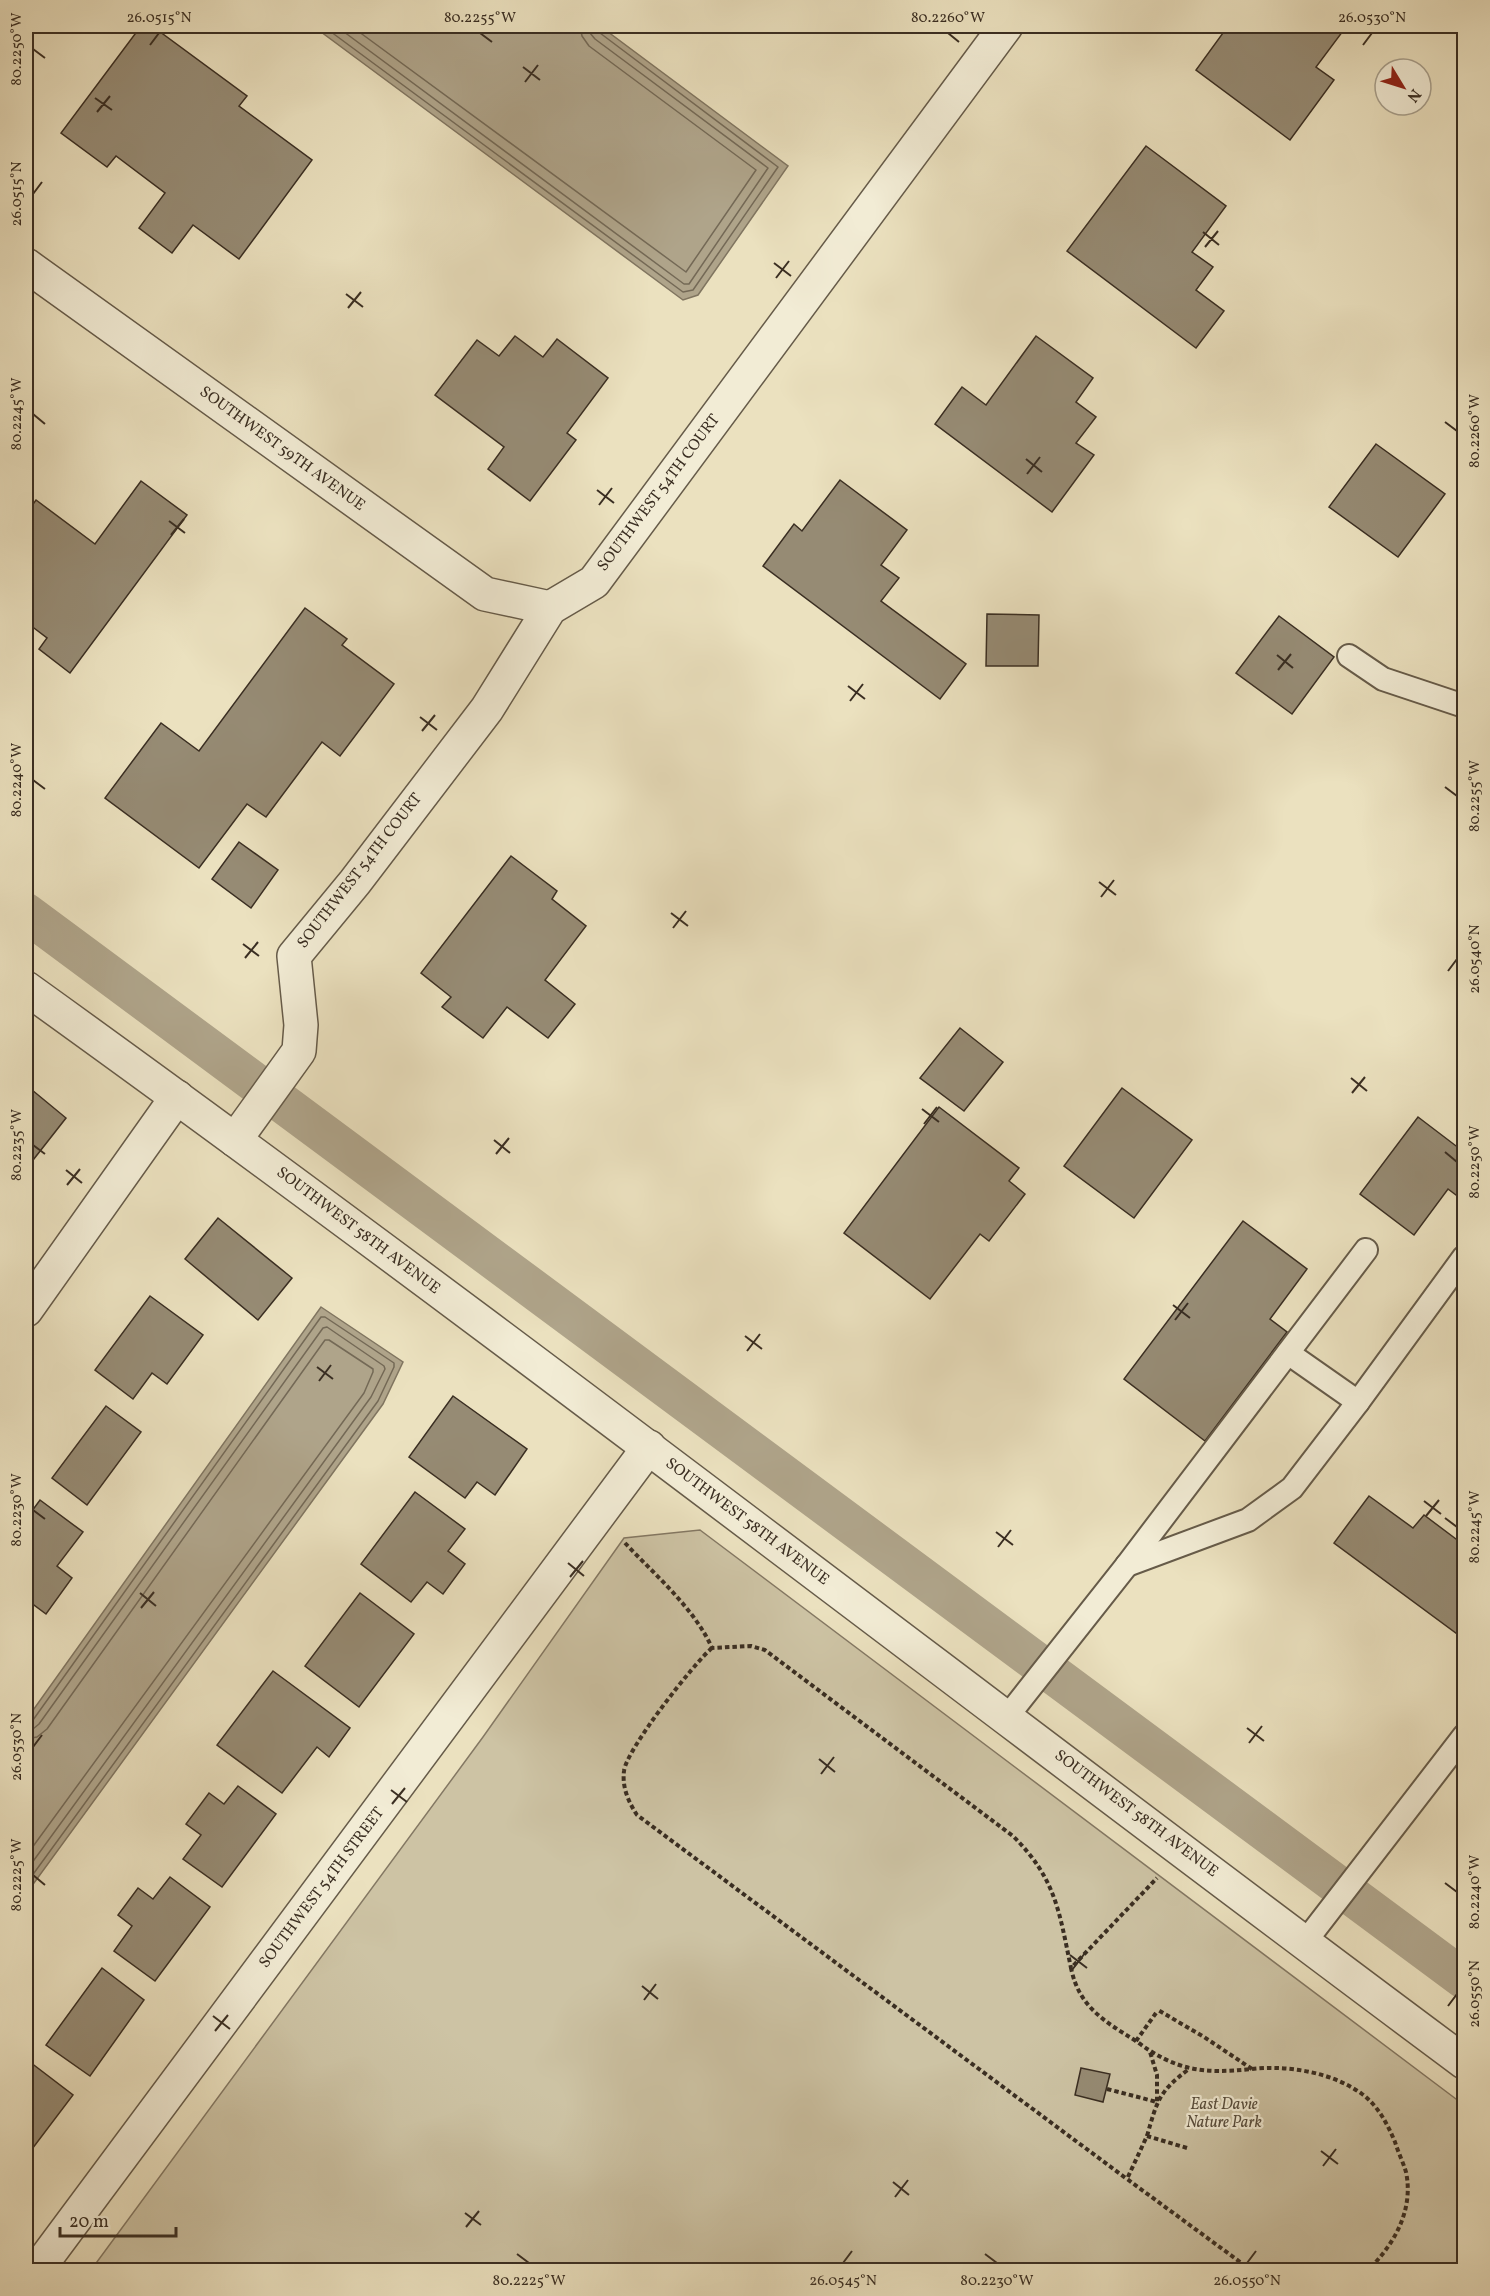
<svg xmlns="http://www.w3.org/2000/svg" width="1490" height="2296" viewBox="0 0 1490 2296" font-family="Vollkorn,serif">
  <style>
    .green { fill: #cdc3a4; stroke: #847863; stroke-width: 1.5 }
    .water { fill: #afa48a; stroke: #807560; stroke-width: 1.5 }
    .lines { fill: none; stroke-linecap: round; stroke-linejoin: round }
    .shore { stroke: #746956; stroke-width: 1.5 }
    .canal { stroke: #afa48a; stroke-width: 40 }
    .building { fill: #968b74; stroke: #3a2e22; stroke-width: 1.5 }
    .service-casing { stroke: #665b49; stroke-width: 26 }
    .minor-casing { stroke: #665b49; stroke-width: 36 }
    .tertiary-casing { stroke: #665b49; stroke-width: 36 }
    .path { stroke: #3a2e22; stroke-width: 4; stroke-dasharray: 4.5 3; stroke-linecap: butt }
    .service { stroke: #f2ecd5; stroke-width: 22 }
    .minor { stroke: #f2ecd5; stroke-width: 33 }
    .tertiary { stroke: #f2ecd5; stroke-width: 33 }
    .ticks { fill: none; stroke: #3a2e22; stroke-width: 2 }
    .labels { text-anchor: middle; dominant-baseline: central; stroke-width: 4.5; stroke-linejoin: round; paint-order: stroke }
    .street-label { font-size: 16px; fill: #3a2e22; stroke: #f2ecd5 }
    .park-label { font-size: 16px; font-style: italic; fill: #574c3c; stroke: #f2ecd5 }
    .neatline { fill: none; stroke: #3a2e22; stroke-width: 2 }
    .ticks-label { font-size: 15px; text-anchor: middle; fill: #3a2e22 }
  </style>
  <rect width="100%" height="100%" fill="#ebe1bf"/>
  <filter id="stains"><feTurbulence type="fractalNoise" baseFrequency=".00333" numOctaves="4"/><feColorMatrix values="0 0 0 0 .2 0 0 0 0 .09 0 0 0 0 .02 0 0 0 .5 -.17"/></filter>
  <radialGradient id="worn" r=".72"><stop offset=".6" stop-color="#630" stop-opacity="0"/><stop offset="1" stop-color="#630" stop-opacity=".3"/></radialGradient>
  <path class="green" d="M700,1530L1464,2105V2270H91L483,1737L624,1538Z"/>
  <g class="water">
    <path d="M313,26H600L788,166L698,295L683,300Z"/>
    <path d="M321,1307L403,1362L383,1404L26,1894V1720Z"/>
  </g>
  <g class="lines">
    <g class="shore">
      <path d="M323,26L683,292L693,290L778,167L600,33L597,26"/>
      <path d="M336,26L684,284H689L768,168L595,39L590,33L589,26"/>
      <path d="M351,26L686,272L756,170L589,46L582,36L580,26"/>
      <path d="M26,1723L33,1720L321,1317H325L394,1363V1367L378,1401L26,1884"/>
      <path d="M26,1730L33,1729L39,1724L323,1328L327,1327L384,1366L385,1369L371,1397L26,1871"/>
      <path d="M26,1739L37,1737L47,1729L325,1340H329L373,1369V1372L364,1393L26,1856"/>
    </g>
    <path class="canal" d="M26,913L1464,1979"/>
  </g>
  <g class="building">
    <path d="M141,26H152L247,96L239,106L312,160L239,259L193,225L172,253L139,228L165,193L116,156L107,167L61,133Z"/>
    <path d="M1228,26L1236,33L1242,26H1336L1343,31L1316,67L1334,80L1290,140L1196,70Z"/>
    <path d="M1146,146L1226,206L1192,252L1213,267L1196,290L1224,311L1196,348L1067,251Z"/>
    <path d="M515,336L543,357L557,339L608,378L567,433L576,440L530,501L488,469L504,447L435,395L477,340L499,356Z"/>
    <path d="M1036,336L1093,378L1076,402L1096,417L1076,443L1094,455L1052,512L935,424L962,387L986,405Z"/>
    <path d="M1376,444L1445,494L1398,557L1329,507Z"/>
    <path d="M840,480L907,530L881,565L899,578L881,601L966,664L940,699L763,566L794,524L802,531Z"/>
    <path d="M141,481L187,515L70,673L39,649L47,638L26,622V514L36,500L95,544Z"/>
    <path d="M305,608L347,639L342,645L394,684L340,756L322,742L266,817L247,804L199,868L105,798L161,723L199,751Z"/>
    <path d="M987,614L1039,615L1038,666H986Z"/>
    <path d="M1279,616L1334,657L1292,714L1236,673Z"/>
    <path d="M239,842L278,870L251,908L212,879Z"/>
    <path d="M511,856L557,891L552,899L586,926L545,980L575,1004L548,1038L507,1007L483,1038L442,1007L451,997L421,973Z"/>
    <path d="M960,1028L1003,1062L964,1111L920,1078Z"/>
    <path d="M26,1085L66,1118L26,1169Z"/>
    <path d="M1122,1088L1192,1140L1134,1218L1064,1166Z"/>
    <path d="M939,1107L1019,1168L1009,1181L1025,1194L989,1241L980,1234L930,1299L844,1233Z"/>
    <path d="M1418,1117L1464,1152V1201L1448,1189L1414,1235L1360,1194Z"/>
    <path d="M218,1218L292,1278L258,1320L185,1259Z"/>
    <path d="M1243,1221L1307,1269L1270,1319L1287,1332L1205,1441L1124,1379Z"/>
    <path d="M150,1296L203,1335L167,1384L152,1373L133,1399L95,1370Z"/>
    <path d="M453,1396L527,1449L495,1495L477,1482L465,1498L409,1457Z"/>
    <path d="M106,1406L141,1432L87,1505L52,1478Z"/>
    <path d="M415,1492L465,1529L448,1551L465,1564L443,1594L427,1582L411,1602L361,1564Z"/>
    <path d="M1369,1496L1413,1528L1424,1515L1464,1545V1639L1334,1543Z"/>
    <path d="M40,1500L83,1532L57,1566L72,1578L46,1614L26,1599V1519Z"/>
    <path d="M360,1593L414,1634L359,1707L305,1666Z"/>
    <path d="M273,1671L350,1728L329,1757L317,1747L282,1793L217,1745Z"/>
    <path d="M238,1786L276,1814L222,1887L183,1859L201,1835L186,1824L209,1793L224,1804Z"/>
    <path d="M170,1877L210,1907L155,1981L114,1951L132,1926L118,1915L138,1888L153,1899Z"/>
    <path d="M102,1968L144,2000L90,2076L46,2045Z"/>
    <path d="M26,2059L73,2095L26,2157Z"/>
    <path d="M1081,2068L1110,2074L1103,2102L1075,2095Z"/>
  </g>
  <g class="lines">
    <defs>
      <g id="service">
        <path d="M1349,656L1383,679L1464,706"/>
        <path d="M1358,1402L1464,1257"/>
        <path d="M1127,1565L1248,1520L1292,1488L1358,1402L1288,1353"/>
        <path d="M1007,1717L1127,1565L1366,1250"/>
        <path d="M1305,1942L1464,1736"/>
      </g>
      <g id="minor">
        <path d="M26,265L485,594L550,608"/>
        <path d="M235,1140L299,1051L301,1025L294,956L355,882L487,709L550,608L594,582L1006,26"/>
        <path d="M26,1310L177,1097"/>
        <path d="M37,2270L649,1447"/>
      </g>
      <path id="tertiary" d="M26,988C511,1337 984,1705 1464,2062"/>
    </defs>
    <use href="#service" class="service-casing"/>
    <use href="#minor" class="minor-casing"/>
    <use href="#tertiary" class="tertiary-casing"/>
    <g class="path">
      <path d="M625,1543C654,1574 695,1609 712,1648L751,1646L765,1650L1013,1836C1056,1879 1059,1911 1071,1968"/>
      <path d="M712,1648C694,1663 626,1750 624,1771C622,1787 628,1801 637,1815L1127,2179"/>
      <path d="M1156,2013L1136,2041C1176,2071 1203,2074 1252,2069L1204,2037L1158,2010"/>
      <path d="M1136,2041C1104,2021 1079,2007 1071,1968L1157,1878"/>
      <path d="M1252,2069C1287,2065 1332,2072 1362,2094C1378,2106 1387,2123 1395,2142C1398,2152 1403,2162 1406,2172C1414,2210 1394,2245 1368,2270"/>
      <path d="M1107,2089L1157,2102V2075L1150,2052"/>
      <path d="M1147,2136C1157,2101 1159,2091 1189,2069"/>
      <path d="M1187,2148L1147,2136L1127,2179L1251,2270"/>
    </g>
    <use href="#service" class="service"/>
    <use href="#minor" class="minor"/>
    <use href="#tertiary" class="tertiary"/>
  </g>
  <path class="ticks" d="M480,33L492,42M948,33L959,42M150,45L159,33M1363,45L1372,33M33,49L45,58M523,67L540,80M525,82L538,65M95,98L112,110M97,112L110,96M33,194L42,182M1203,232L1219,245M1205,247L1218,231M774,263L791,276M776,278L789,261M346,294L363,307M348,308L361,292M33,414L45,424M1445,422L1457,431M1026,459L1042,472M1027,474L1040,457M597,490L614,503M599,505L612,488M169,521L185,533M171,535L184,519M1277,655L1293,668M1278,670L1291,654M848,686L865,699M850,701L863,684M420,717L437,730M422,731L435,715M33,780L45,789M1445,787L1457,796M1099,882L1116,895M1101,897L1114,880M671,913L688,926M673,928L686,911M243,944L259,956M245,958L258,942M1448,971L1457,959M1351,1078L1367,1091M1352,1093L1365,1077M922,1109L939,1122M924,1124L937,1107M494,1140L510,1153M33,1145L45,1154M1445,1152L1457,1162M496,1154L509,1138M66,1170L82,1183M67,1185L80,1169M1173,1305L1190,1318M1175,1320L1188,1303M745,1336L762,1349M747,1351L760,1334M317,1367L333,1379M319,1381L331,1365M1424,1501L1441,1514M33,1510L45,1519M1426,1516L1439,1500M1445,1518L1457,1527M996,1532L1013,1545M998,1547L1011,1530M568,1563L584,1576M570,1577L583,1561M140,1593L156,1606M141,1608L154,1592M1247,1728L1264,1741M1249,1743L1262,1726M33,1747L42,1735M819,1759L835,1772M821,1774L834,1757M391,1790L407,1802M392,1804L405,1788M33,1875L45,1885M1445,1883L1457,1892M1070,1955L1087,1968M1072,1970L1085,1953M642,1986L658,1999M644,2000L656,1984M1448,2006L1457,1994M213,2016L230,2029M215,2031L228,2015M1321,2151L1338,2164M1323,2166L1336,2149M893,2182L909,2195M895,2197L908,2180M465,2213L481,2225M466,2227L479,2211M517,2254L529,2263M985,2254L997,2263M843,2263L852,2251M1247,2263L1256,2251"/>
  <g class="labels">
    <g class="street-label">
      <text transform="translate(282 449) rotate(36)">SOUTHWEST 59TH AVENUE</text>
      <text transform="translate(659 493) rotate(-53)">SOUTHWEST 54TH COURT</text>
      <text transform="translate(360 871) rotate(-52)">SOUTHWEST 54TH COURT</text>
      <text transform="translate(358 1231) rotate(37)">SOUTHWEST 58TH AVENUE</text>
      <text transform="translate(747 1522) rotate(37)">SOUTHWEST 58TH AVENUE</text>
      <text transform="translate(1136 1814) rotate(37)">SOUTHWEST 58TH AVENUE</text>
      <text transform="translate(322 1888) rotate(-53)">SOUTHWEST 54TH STREET</text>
    </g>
    <g class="park-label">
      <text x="1224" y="2105">East Davie<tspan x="1224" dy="18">Nature Park</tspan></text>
    </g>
  </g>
  <rect width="1490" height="2296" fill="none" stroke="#ebe1bf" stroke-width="66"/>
  <g transform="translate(1403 87) rotate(128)"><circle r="28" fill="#f2ecd5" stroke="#a8a08d" stroke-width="1.5"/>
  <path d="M0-4.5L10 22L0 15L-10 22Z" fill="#8f2418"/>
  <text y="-9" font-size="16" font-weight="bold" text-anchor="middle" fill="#3a2e22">N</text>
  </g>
  <path d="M60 2227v9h116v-9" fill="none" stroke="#3a2e22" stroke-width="3"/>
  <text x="69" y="2227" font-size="18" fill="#3a2e22" stroke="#f2ecd5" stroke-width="4.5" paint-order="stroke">20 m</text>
  <rect x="33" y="33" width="1424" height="2230" class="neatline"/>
  <g class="ticks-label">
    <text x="159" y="22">26.0515°N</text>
    <text x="480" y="22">80.2255°W</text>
    <text x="948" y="22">80.2260°W</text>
    <text x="1372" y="22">26.0530°N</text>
    <text transform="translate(16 49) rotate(-90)" y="5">80.2250°W</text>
    <text transform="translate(16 194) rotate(-90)" y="5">26.0515°N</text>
    <text transform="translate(16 414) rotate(-90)" y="5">80.2245°W</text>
    <text transform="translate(1474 431) rotate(-90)" y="5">80.2260°W</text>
    <text transform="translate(16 780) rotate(-90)" y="5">80.2240°W</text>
    <text transform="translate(1474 796) rotate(-90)" y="5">80.2255°W</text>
    <text transform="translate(1474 959) rotate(-90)" y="5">26.0540°N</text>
    <text transform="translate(16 1145) rotate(-90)" y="5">80.2235°W</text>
    <text transform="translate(1474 1162) rotate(-90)" y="5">80.2250°W</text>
    <text transform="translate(16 1510) rotate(-90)" y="5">80.2230°W</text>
    <text transform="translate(1474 1527) rotate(-90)" y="5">80.2245°W</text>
    <text transform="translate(16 1747) rotate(-90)" y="5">26.0530°N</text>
    <text transform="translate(16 1875) rotate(-90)" y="5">80.2225°W</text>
    <text transform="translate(1474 1892) rotate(-90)" y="5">80.2240°W</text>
    <text transform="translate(1474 1994) rotate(-90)" y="5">26.0550°N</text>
    <text x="529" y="2285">80.2225°W</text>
    <text x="843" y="2285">26.0545°N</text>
    <text x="997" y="2285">80.2230°W</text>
    <text x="1247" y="2285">26.0550°N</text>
  </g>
  <rect width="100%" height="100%" filter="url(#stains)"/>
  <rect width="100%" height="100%" fill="url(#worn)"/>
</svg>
